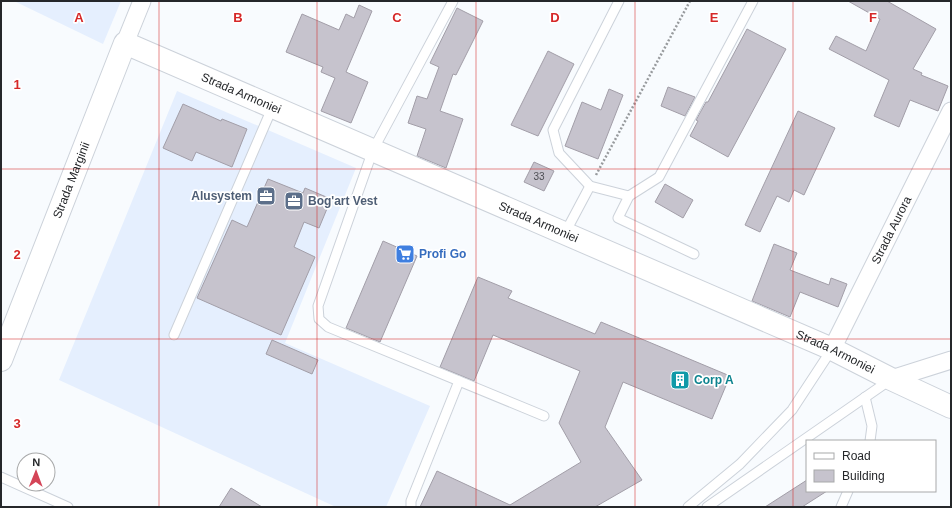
<svg xmlns="http://www.w3.org/2000/svg" width="952" height="508" viewBox="0 0 952 508" font-family="Arial,sans-serif">
  <style>
    .built { fill: #e5effe }
    .building { fill: #c6c3cd; stroke: #a29ea8 }
    .lines { fill: none; stroke-linecap: round; stroke-linejoin: round }
    .lane-casing { stroke: #ccd2da; stroke-width: 11 }
    .street-casing { stroke: #ccd2da; stroke-width: 19 }
    .secondary-casing { stroke: #ccd2da; stroke-width: 24 }
    .path { stroke: #989b9e; stroke-width: 2.5; stroke-dasharray: 2 2; stroke-linecap: butt }
    .lane { stroke: #fff; stroke-width: 9 }
    .street { stroke: #fff; stroke-width: 17 }
    .secondary { stroke: #fff; stroke-width: 22 }
    .grid { fill: none; stroke: #d62828; stroke-width: 1; stroke-opacity: 0.55 }
    .labels { text-anchor: middle; dominant-baseline: central; stroke-width: 3.5; stroke-linejoin: round; paint-order: stroke }
    .number-label { font-size: 10px; fill: #4d4e53 }
    .street-label { font-size: 12px; fill: #25272a; stroke: #fff }
    .service-label { font-size: 12px; font-weight: bold; fill: #4e5e75; stroke: #fff; text-anchor: end }
    .shop-label { font-size: 12px; font-weight: bold; fill: #366cbe; stroke: #fff; text-anchor: start }
    .culture-label { font-size: 12px; font-weight: bold; fill: #0d838f; stroke: #fff; text-anchor: start }
    .grid-label { font-size: 13px; text-anchor: middle; font-weight: bold; fill: #d62828; stroke: #fff; stroke-width: 3.5; stroke-linejoin: round; paint-order: stroke }
  </style>
  <rect width="100%" height="100%" fill="#f8fbfe"/>
  <g class="built">
    <path d="M14,1H121L103,44Z"/>
    <path d="M177,91L356,168L285,343L430,406L386,507H336L59,380Z"/>
  </g>
  <g class="building">
    <path d="M848,1H887L936,29L913,69L922,73L921,75L948,86L938,111L910,100L899,127L874,116L889,80L829,49L836,36L866,51L880,19Z"/>
    <path d="M359,5L372,11L346,72L368,82L351,123L321,111L335,78L321,72L323,67L286,52L302,14L339,30L346,14L354,18Z"/>
    <path d="M457,8L483,21L456,75L453,74L440,111L463,119L446,168L417,156L426,129L408,123L417,96L427,99L439,67L430,63Z"/>
    <path d="M747,29L786,49L728,157L690,136L698,121L696,120L706,102H708Z"/>
    <path d="M548,51L574,64L538,136L511,125Z"/>
    <path d="M668,87L695,97L685,116L661,106Z"/>
    <path d="M609,89L623,95L598,159L565,146L582,102L601,110Z"/>
    <path d="M183,104L221,121L222,119L247,129L232,167L196,152L192,161L163,148Z"/>
    <path d="M798,111L835,128L804,195L794,190L789,202L777,196L760,232L745,225Z"/>
    <path d="M534,162L554,171L544,191L524,182Z"/>
    <path d="M268,179L303,193L305,188L331,199L319,228L304,222L294,247L315,257L281,335L197,298L232,220L247,227Z"/>
    <path d="M665,184L693,200L683,218L655,202Z"/>
    <path d="M383,241L417,256L380,342L346,328Z"/>
    <path d="M774,244L797,253L790,270L829,285L831,278L847,284L838,307L800,292L790,317L752,301Z"/>
    <path d="M478,277L512,291L508,298L595,334L601,322L730,376L712,419L623,382L605,427L642,480L595,507H420L437,471L510,505L581,462L559,423L580,371L493,335L474,381L440,367Z"/>
    <path d="M272,340L318,360L312,374L266,354Z"/>
    <path d="M807,480V491H827L802,507H765Z"/>
    <path d="M231,488L262,507H219Z"/>
  </g>
  <g class="lines">
    <defs>
      <g id="lane">
        <path d="M453,1L373,150L318,306L319,319L328,327L544,416"/>
        <path d="M619,1L553,130L559,153L590,186L629,196L659,177L753,1"/>
        <path d="M629,196L618,218L694,254"/>
        <path d="M565,233L590,186"/>
        <path d="M174,335L273,106"/>
        <path d="M865,397L872,426L870,441"/>
        <path d="M1,477L68,507"/>
        <path d="M411,507V501L459,381"/>
        <path d="M688,507L740,464L792,410L832,349"/>
        <path d="M707,507L890,380"/>
        <path d="M841,507L848,491"/>
      </g>
      <g id="street">
        <path d="M125,43L142,1"/>
        <path id="s1" d="M832,349L951,111"/>
        <path d="M891,379L951,360"/>
      </g>
      <g id="secondary">
        <path id="s2" d="M1,360L125,43L832,349L891,379L951,407"/>
      </g>
    </defs>
    <use href="#lane" class="lane-casing"/>
    <use href="#street" class="street-casing"/>
    <use href="#secondary" class="secondary-casing"/>
    <path class="path" d="M596,175L690,1"/>
    <use href="#lane" class="lane"/>
    <use href="#street" class="street"/>
    <use href="#secondary" class="secondary"/>
  </g>
  <path class="grid" d="M159,1V507M317,1V507M476,1V507M635,1V507M793,1V507M1,169H951M1,339H951"/>
  <defs>
    <symbol id="office-square" viewBox="-11 -11 22 22"><rect x="-9" y="-9" width="18" height="18" rx="4" fill="#5c6f8a" stroke="#fff"/><path d="M-6-3h4V-5.5h4V-3h4V5H-6ZM-1-4.5V-3h2v-1.5ZM-6 0V1H6V0Z" fill="#fff"/></symbol>
    <symbol id="supermarket-square" viewBox="-11 -11 22 22"><rect x="-9" y="-9" width="18" height="18" rx="4" fill="#3f7fe0" stroke="#fff"/><path d="M-6-5.5h2.5l.6 2H6L4.5 2H-2.5L-4.4-4H-6ZM-1.5 3.2a1.3 1.3 0 1 0 .1 0ZM3 3.2a1.3 1.3 0 1 0 .1 0Z" fill="#fff"/></symbol>
    <symbol id="building-square" viewBox="-11 -11 22 22"><rect x="-9" y="-9" width="18" height="18" rx="4" fill="#0f9aa8" stroke="#fff"/><path d="M-4-6H4V6H1V3H-1V6H-4ZM-2.5-4.3h1.7v1.8h-1.7ZM.8-4.3h1.7v1.8H.8ZM-2.5-1h1.7V.8h-1.7ZM.8-1h1.7V.8H.8Z" fill="#fff"/></symbol>
  </defs>
  <g fill-rule="evenodd">
    <use href="#office-square" x="255" y="185" width="22" height="22"/>
    <use href="#office-square" x="283" y="190" width="22" height="22"/>
    <use href="#supermarket-square" x="394" y="243" width="22" height="22"/>
    <use href="#building-square" x="669" y="369" width="22" height="22"/>
  </g>
  <g class="labels">
    <g class="number-label">
      <text x="539" y="176">33</text>
    </g>
    <g class="street-label">
      <text stroke="none"><textPath href="#s2" startOffset="467">Strada Armoniei</textPath></text>
      <text stroke="none"><textPath href="#s2" startOffset="193">Strada Marginii</textPath></text>
      <text stroke="none"><textPath href="#s2" startOffset="791">Strada Armoniei</textPath></text>
      <text stroke="none"><textPath href="#s1" startOffset="133">Strada Aurora</textPath></text>
      <text stroke="none"><textPath href="#s2" startOffset="1115">Strada Armoniei</textPath></text>
    </g>
    <g class="service-label">
      <text x="252" y="196">Alusystem</text>
      <text x="308" y="201" text-anchor="start">Bog'art Vest</text>
    </g>
    <g class="shop-label">
      <text x="419" y="254">Profi Go</text>
    </g>
    <g class="culture-label">
      <text x="694" y="380">Corp A</text>
    </g>
  </g>
  <g class="grid-label">
    <text x="79" y="22">A</text>
    <text x="238" y="22">B</text>
    <text x="397" y="22">C</text>
    <text x="555" y="22">D</text>
    <text x="714" y="22">E</text>
    <text x="873" y="22">F</text>
    <text x="17" y="89">1</text>
    <text x="17" y="259">2</text>
    <text x="17" y="428">3</text>
  </g>
  <rect width="952" height="508" fill="none" stroke="#25272a" stroke-width="4"/>
  <rect x="806" y="440" width="130" height="52" fill="#ffffff" stroke="#a8a9aa"/>
  <rect x="814" y="453" width="20" height="6" fill="#ffffff" stroke="#a8a9aa"/>
  <text x="842" y="460" font-size="12" fill="#25272a">Road</text>
  <rect x="814" y="470" width="20" height="12" fill="#c6c3cd" stroke="#a8a9aa"/>
  <text x="842" y="480" font-size="12" fill="#25272a">Building</text>
  <g transform="translate(36 472) rotate(1)"><circle r="19" fill="#ffffff" stroke="#a8a9aa"/>
  <path d="M0-3L7 15L0 10L-7 15Z" fill="#d44457"/>
  <text y="-6" font-size="11" font-weight="bold" text-anchor="middle" fill="#25272a">N</text>
  </g>
</svg>
